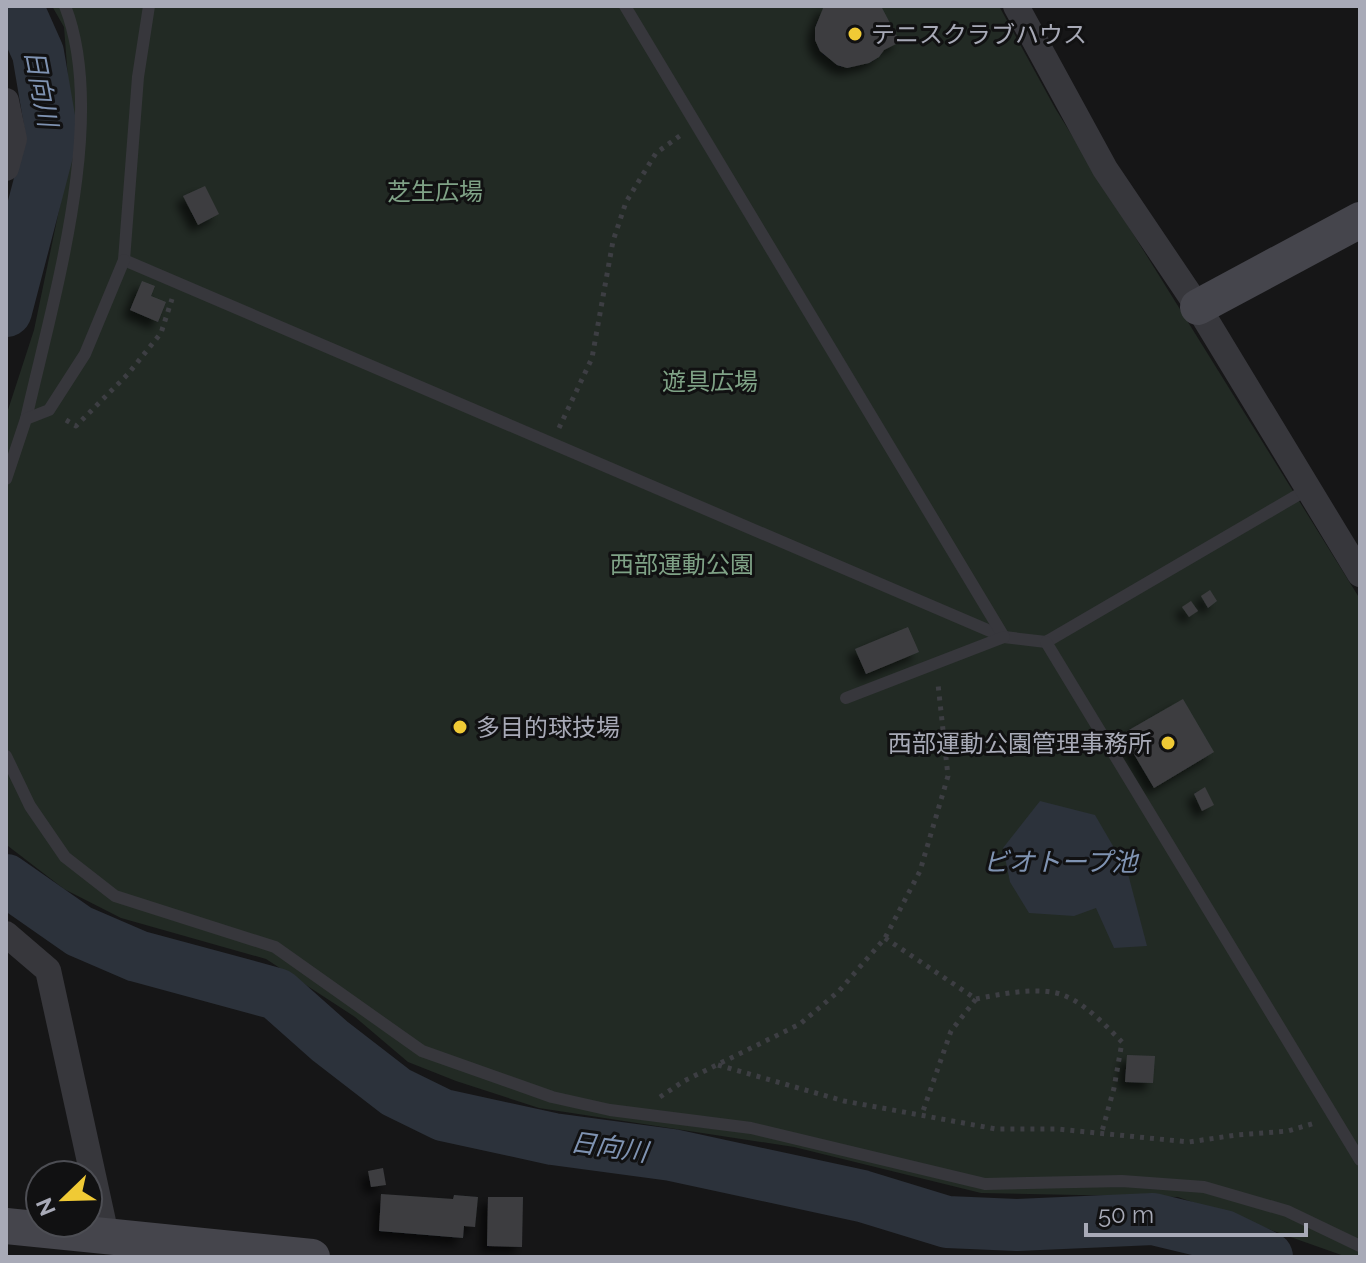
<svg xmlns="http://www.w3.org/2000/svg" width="1366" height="1263" viewBox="0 0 1366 1263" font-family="Raleway,'Noto Sans JP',sans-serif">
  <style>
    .green { fill: #222a24 }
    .water { fill: #2c323b }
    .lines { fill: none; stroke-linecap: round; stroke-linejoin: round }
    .river { stroke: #2c323b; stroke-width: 52 }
    .building { fill: #3d3e41; filter: url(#shadow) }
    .path { stroke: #3d3e43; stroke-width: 5; stroke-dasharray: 4 6; stroke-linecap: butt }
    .lane { stroke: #37373c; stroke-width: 12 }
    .street { stroke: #37373c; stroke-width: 26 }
    .secondary { stroke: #45454c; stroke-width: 36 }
    .poi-dot { fill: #f0ca35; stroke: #111112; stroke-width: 3 }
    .labels { text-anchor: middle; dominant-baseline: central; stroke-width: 6; stroke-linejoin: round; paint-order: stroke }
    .poi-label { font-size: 24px; fill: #a8aab7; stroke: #111112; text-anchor: start }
    .park-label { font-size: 24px; fill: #7fa286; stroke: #111112 }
    .water-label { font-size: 26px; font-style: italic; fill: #7f93b2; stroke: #111112 }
  </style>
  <defs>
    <filter id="shadow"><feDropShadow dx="-7" dy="7" stdDeviation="4" flood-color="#0009"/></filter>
  </defs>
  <rect width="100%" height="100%" fill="#161617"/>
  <path class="green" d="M52,6H999L1055,108L1360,599V1257H1347L1178,1197L981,1193L794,1147L539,1108L456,1081L408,1062L355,1017L266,959L121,918L64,889L8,846L6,416L34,330L73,143L64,27Z"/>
  <path class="water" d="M1040,801L1095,815L1127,870L1147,946L1114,948L1096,908L1074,916L1029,913L1010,882L1003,848Z"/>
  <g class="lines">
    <g class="river">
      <path d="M6,311L52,135L38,53L17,6"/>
      <path d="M6,880L79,931L137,956L277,994L330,1041L396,1092L443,1115L553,1139L672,1155L862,1196L947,1222L1017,1225L1153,1219L1224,1236L1267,1257"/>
    </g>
  </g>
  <g class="building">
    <path d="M824,6H881L900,42L884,50L879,57L869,63L847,68L837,65L820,51L815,40V28Z"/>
    <path d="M205,186L219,214L198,225L183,196Z"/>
    <path d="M142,281L155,286L151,296L166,302L158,322L130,310Z"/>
    <path d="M1210,590L1217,601L1208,608L1201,596Z"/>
    <path d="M1191,601L1198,611L1189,617L1182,607Z"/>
    <path d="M908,627L919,652L866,674L855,649Z"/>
    <path d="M1183,699L1214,752L1154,788L1122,734Z"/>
    <path d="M1205,787L1214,805L1202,811L1194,794Z"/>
    <path d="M1127,1055L1155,1056L1153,1083L1125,1082Z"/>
    <path d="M383,1168L386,1185L371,1187L368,1171Z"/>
    <path d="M381,1194L453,1199L454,1195L478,1197L475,1227L464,1226L463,1238L379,1231Z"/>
    <path d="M488,1197H523L522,1247L487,1246Z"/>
  </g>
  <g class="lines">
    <g class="path">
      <path d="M66,420L76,426L128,374L161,333L172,299"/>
      <path d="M559,428L592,358L613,241L626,202L656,153L681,135"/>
      <path d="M885,938L976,999L951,1031L922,1114"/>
      <path d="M976,999C1001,994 1039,986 1063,995C1086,1004 1105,1025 1122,1042L1114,1088L1101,1135"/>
      <path d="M718,1065L844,1101L996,1129H1057L1189,1142L1236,1135L1288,1131L1315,1123"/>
      <path d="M660,1097L684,1081L800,1024L839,991L885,938L920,871L948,776L938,684"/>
    </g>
    <g class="lane">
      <path d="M149,6L138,77L124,260L1004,637L1046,642L1308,489"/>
      <path d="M625,6L1004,637"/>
      <path d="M26,419C52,303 109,118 65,6"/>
      <path d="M6,479L26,419L49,410L85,354L124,260"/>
      <path d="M1046,642L1360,1160"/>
      <path d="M846,698L1004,637"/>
      <path d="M6,756L30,806L65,857L115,896L275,947L422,1051L552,1097L610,1110L751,1128L985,1184L1122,1181L1204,1187L1287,1211L1360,1246"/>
    </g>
    <g class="street">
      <path d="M1016,6L1105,169L1198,307L1360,574"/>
      <path d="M6,101L14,139L6,168"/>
      <path d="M6,934L48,970L106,1235"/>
    </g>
    <g class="secondary">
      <path d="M1198,307L1360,220"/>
      <path d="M6,1226L312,1257"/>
    </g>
  </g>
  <g class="poi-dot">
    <circle cx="855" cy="34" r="8"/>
    <circle cx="460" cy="727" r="8"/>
    <circle cx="1168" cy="743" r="8"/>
  </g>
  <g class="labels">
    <g class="poi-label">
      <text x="871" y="34">テニスクラブハウス</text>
      <text x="476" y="727">多目的球技場</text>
      <text x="1152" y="743" text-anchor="end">西部運動公園管理事務所</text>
    </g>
    <g class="park-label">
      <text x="435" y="191">芝生広場</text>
      <text x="710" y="381">遊具広場</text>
      <text x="682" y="564">西部運動公園</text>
    </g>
    <g class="water-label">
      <text transform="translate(41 88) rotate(79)">日向川</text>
      <text x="1060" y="862">ビオトープ池</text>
      <text transform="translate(609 1147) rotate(8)">日向川</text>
    </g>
  </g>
  <rect width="1366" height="1263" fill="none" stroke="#a8aab7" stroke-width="16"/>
  <g transform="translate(64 1199) rotate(247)"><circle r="38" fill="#111112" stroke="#4d4e54" stroke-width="2"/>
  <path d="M0-6L14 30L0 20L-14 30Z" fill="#f0ca35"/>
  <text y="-12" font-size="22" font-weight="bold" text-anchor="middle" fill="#a8aab7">N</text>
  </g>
  <path d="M1086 1223v12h220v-12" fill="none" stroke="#a8aab7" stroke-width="4"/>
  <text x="1098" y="1223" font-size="24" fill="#a8aab7" stroke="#111112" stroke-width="6" paint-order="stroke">50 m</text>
</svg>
